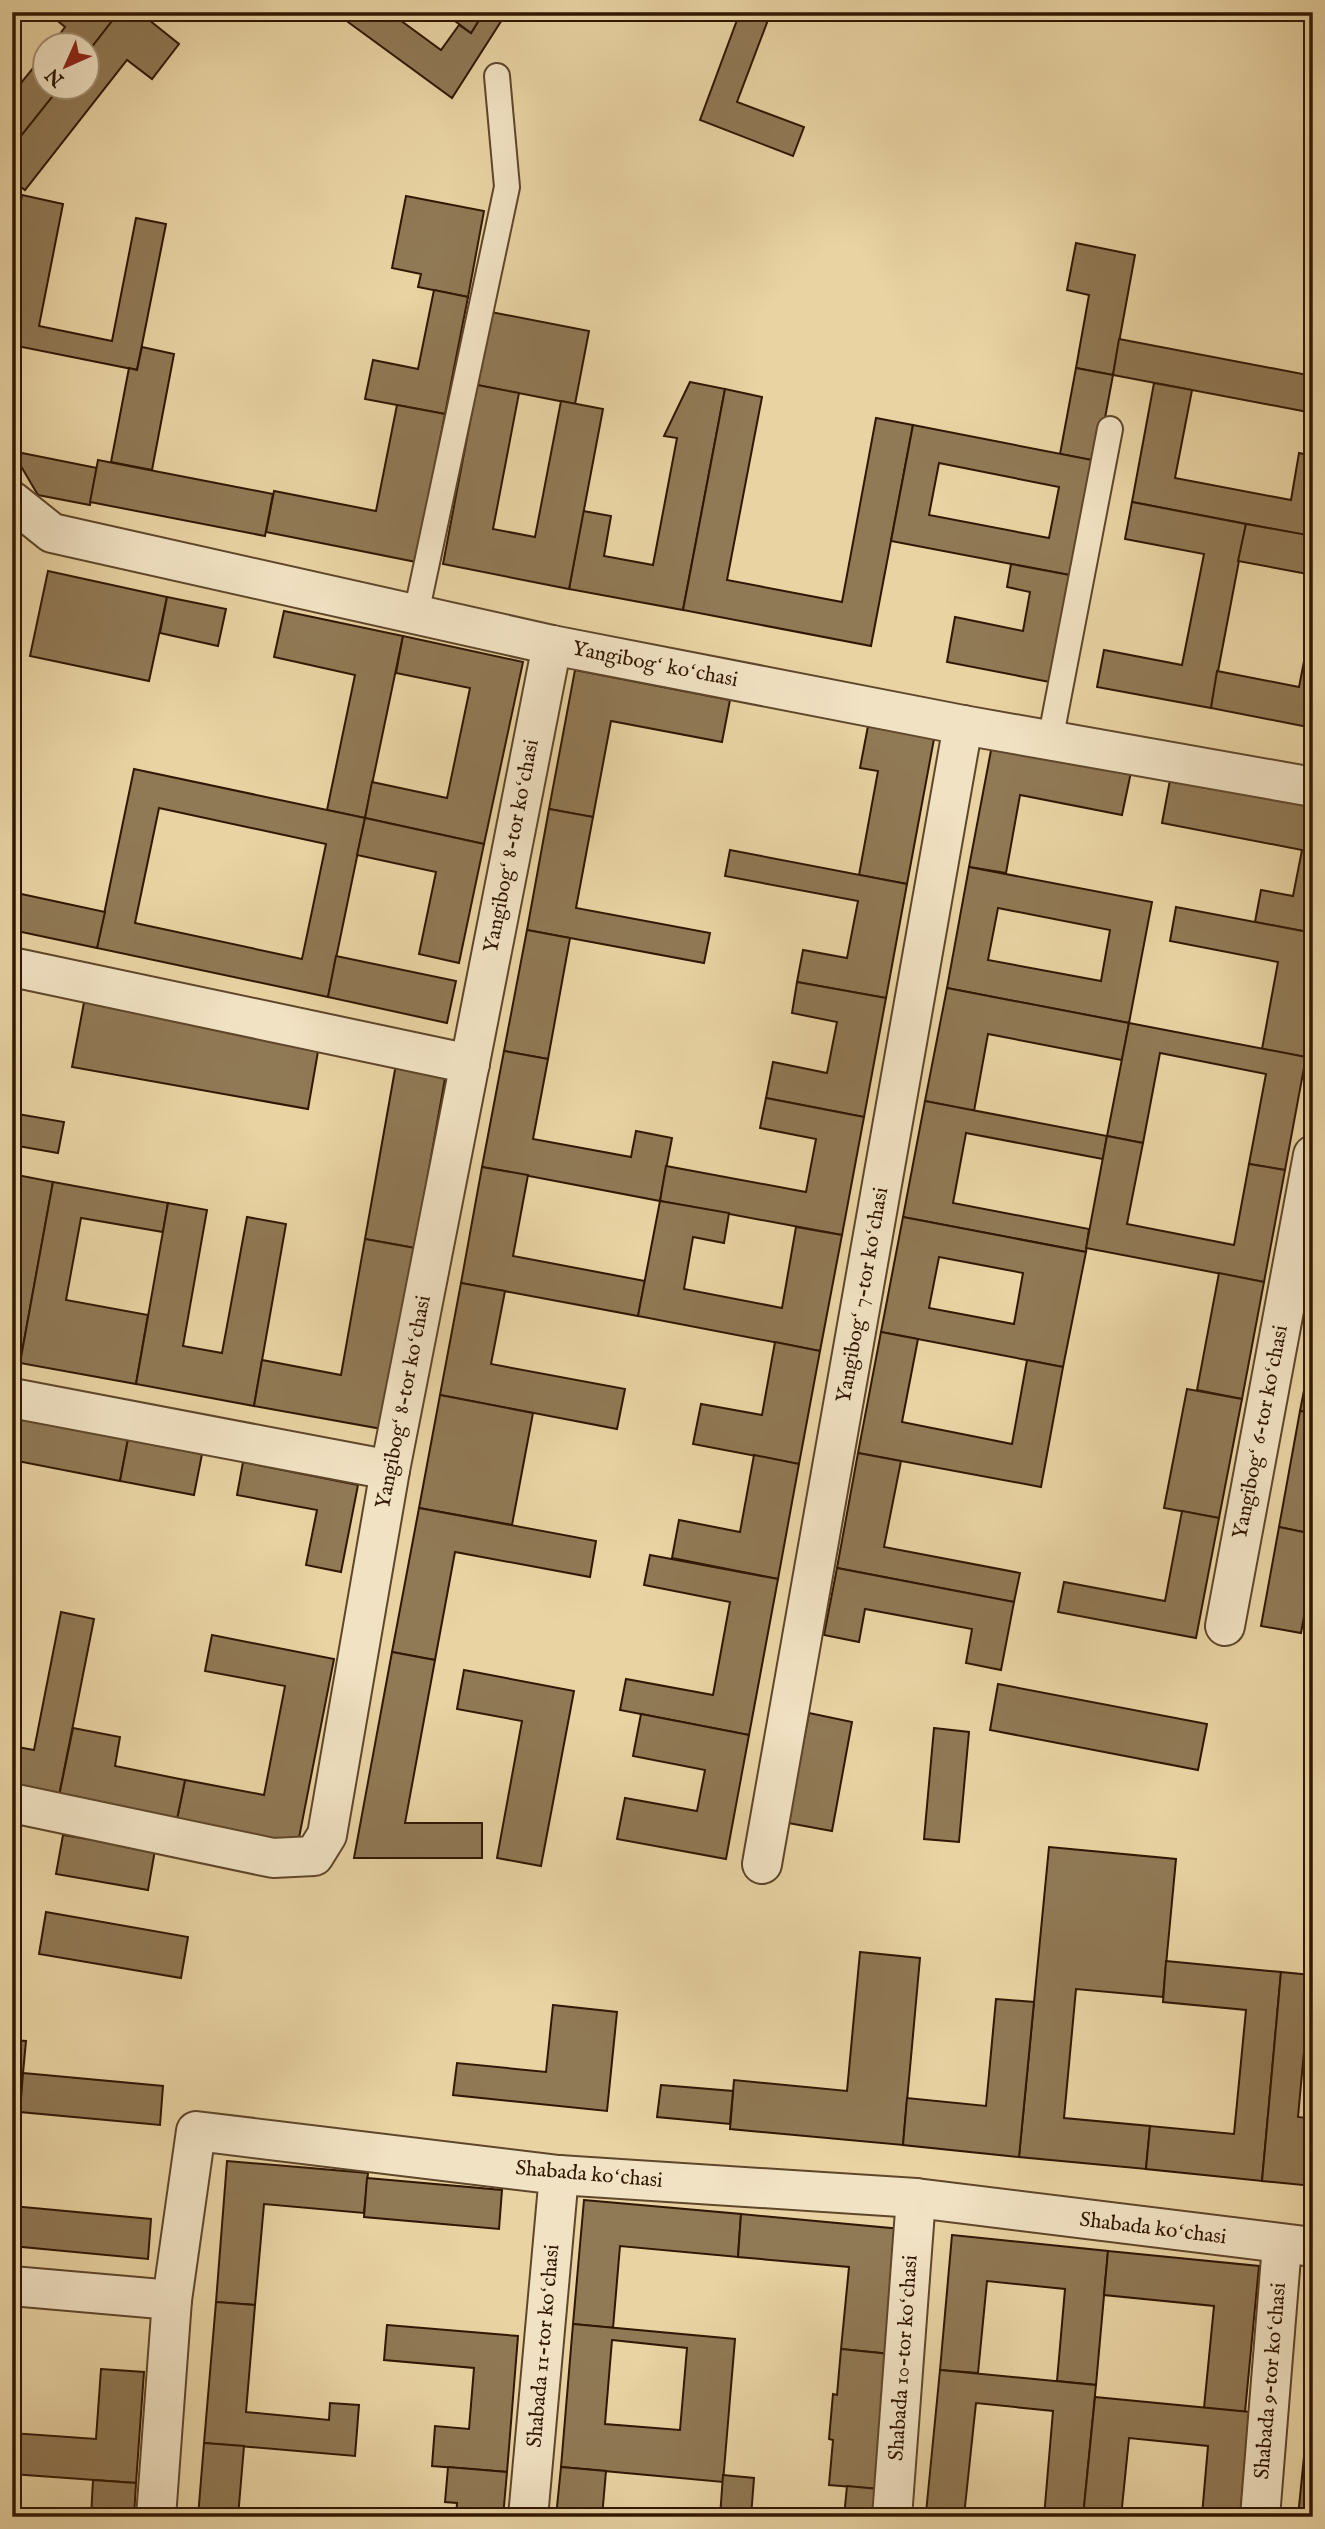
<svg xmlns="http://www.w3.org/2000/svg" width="1325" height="2529" viewBox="0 0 1325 2529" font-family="'IM FELL English',serif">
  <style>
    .building { fill: #907955; stroke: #301701; stroke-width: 2; fill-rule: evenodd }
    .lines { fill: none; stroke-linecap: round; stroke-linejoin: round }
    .lane-casing { stroke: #5e462a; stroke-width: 28 }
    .street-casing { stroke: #5e462a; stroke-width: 42 }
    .lane { stroke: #f1e2c3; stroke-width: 24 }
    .street { stroke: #f1e2c3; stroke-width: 38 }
    .labels { text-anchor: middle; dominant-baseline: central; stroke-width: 7; stroke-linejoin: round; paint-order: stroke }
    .street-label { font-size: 21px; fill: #301701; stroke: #f1e2c3 }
  </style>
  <rect width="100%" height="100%" fill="#e9d3a3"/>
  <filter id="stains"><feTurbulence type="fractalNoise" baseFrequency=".00286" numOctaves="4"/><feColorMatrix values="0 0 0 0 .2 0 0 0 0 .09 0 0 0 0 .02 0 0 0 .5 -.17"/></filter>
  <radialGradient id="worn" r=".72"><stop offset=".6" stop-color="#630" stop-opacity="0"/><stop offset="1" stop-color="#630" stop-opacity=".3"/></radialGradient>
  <g class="building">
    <path d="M47,12H111L116,16L88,52V46H51L65,27Z"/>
    <path d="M119,12H139L179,44L152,79L127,60L25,190L12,180V147L59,88H88V52Z"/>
    <path d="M354,12H389L441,50L459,25L471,33L484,12H507L452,98L348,22Z"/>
    <path d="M443,12H484L471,33Z"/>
    <path d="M740,12H771L737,102L804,127L793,156L700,120Z"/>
    <path d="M46,52V88H59L12,147V94Z"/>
    <path d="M22,195L63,204L39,326L112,341L136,218L166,224L137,370L12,345V244Z"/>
    <path d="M406,196L484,211L468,297L418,287L421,274L392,268Z"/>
    <path d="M1076,243L1135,255L1113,375L1076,368L1089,295L1067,290Z"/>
    <path d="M434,290L468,297L445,414L365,399L373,360L418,369Z"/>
    <path d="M491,312L589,331L575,404L477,385Z"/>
    <path d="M1119,339L1313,376V413L1113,375Z"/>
    <path d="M142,347L174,354L152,470L111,462L129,368L137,370Z"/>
    <path d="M1076,368L1113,375L1097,461L1060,454Z"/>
    <path d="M690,382L725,389L683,610L569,589L583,511L611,516L604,556L653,565L677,438L664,436Z"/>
    <path d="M1154,383L1192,390L1175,478L1291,500L1299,453L1313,456V515L1309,536L1132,502Z"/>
    <path d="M477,385L519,393L493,529L535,537L561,401L603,409L569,589L443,564Z"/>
    <path d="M725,389L762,397L727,580L842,602L876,418L913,425L871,646L683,610Z"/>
    <path d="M397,405L445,414L416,562L266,532L274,491L376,511Z"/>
    <path d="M913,425L1097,461L1075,576L891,541ZM939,463L1059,487L1049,538L929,515Z"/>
    <path d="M12,451L97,468L90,505L38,495Z"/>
    <path d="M98,460L273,494L265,536L90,502Z"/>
    <path d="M1132,502L1246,524L1211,708L1097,687L1104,650L1182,665L1204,554L1125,539Z"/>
    <path d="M1246,524L1313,536V575L1238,561Z"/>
    <path d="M1011,564L1075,576L1055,683L947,662L955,617L1023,631L1030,592L1007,587Z"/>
    <path d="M48,571L167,597L149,681L30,656Z"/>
    <path d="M167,597L226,609L218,646L160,633Z"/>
    <path d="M284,611L403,636L365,818L327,810L355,675L274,657Z"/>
    <path d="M1313,615V728L1211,708L1217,671L1299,687Z"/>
    <path d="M403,636L523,662L484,844L365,818L372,782L447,798L470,688L396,673Z"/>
    <path d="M575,670L730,700L722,742L611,721L593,817L549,809Z"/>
    <path d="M868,726L934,739L907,884L859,875L878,771L860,768Z"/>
    <path d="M992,745L1131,772L1122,815L1020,795L1006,873L969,867Z"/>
    <path d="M134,769L365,818L328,997L97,948ZM159,808L326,844L302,959L135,923Z"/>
    <path d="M1170,780L1313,807V933L1255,922L1261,890L1293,896L1302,850L1162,823Z"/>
    <path d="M549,809L593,817L576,908L710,933L704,963L527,930Z"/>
    <path d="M365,818L484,844L459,963L419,954L436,872L357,855Z"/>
    <path d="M730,850L907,884L886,998L797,982L803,950L847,958L858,901L725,876Z"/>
    <path d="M969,867L1152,902L1129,1023L947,988ZM998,908L1110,930L1101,981L988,960Z"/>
    <path d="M12,892L105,912L97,948L12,930Z"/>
    <path d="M1176,907L1313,933V1023L1306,1057L1262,1049L1278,962L1170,941Z"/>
    <path d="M527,930L570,938L548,1059L504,1051Z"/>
    <path d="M336,956L456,981L447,1023L328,997Z"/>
    <path d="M797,982L886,998L864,1117L766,1098L773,1062L827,1073L837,1022L792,1013Z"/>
    <path d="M947,988L1129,1023L1122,1060L988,1034L974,1111L925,1101Z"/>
    <path d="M85,997L320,1040L308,1109L72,1067Z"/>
    <path d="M1129,1023L1306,1057L1285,1170L1249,1164L1266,1074L1160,1053L1143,1143L1107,1136Z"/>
    <path d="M504,1051L548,1059L533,1139L631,1157L636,1131L672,1138L660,1201L482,1167Z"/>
    <path d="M396,1064L446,1073L415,1248L365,1239Z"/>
    <path d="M766,1098L864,1117L842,1235L660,1201L666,1166L806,1192L816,1139L760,1128Z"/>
    <path d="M925,1101L1107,1136L1103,1159L966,1133L953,1203L1089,1229L1086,1252L903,1217Z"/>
    <path d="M12,1113L64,1122L58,1153L12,1145Z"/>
    <path d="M1107,1136L1143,1143L1127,1224L1234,1245L1249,1164L1285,1170L1264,1282L1086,1248Z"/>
    <path d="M482,1167L528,1175L513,1256L645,1281L638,1316L461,1283Z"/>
    <path d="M12,1174L53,1182L20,1363L12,1362Z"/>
    <path d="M53,1182L168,1203L163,1232L81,1218L66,1300L148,1315L136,1384L20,1363Z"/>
    <path d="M660,1201L729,1213L724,1243L693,1237L684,1289L782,1308L796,1227L842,1235L820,1351L638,1316Z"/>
    <path d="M168,1203L207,1210L183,1346L222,1353L247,1217L286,1224L254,1406L136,1384Z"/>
    <path d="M903,1217L1086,1252L1063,1367L881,1332ZM939,1257L1023,1273L1014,1324L929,1308Z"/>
    <path d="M365,1239L415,1248L382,1429L254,1406L262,1360L341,1375Z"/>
    <path d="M1219,1273L1264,1282L1242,1399L1197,1390Z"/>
    <path d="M461,1283L505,1291L491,1364L625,1389L617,1429L440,1395Z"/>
    <path d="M881,1332L918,1339L902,1422L1012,1444L1027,1360L1063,1367L1041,1487L858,1453Z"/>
    <path d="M775,1342L820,1351L799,1464L693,1444L701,1404L762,1415Z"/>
    <path d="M1313,1344V1413L1300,1411Z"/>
    <path d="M1187,1389L1242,1399L1219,1518L1164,1508Z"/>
    <path d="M440,1395L533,1413L512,1525L419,1508Z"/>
    <path d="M1300,1411L1313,1413V1534L1279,1527Z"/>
    <path d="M12,1416L128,1439L120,1481L12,1460Z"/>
    <path d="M128,1439L202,1454L194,1495L120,1481Z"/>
    <path d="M858,1453L901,1461L884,1547L1020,1573L1014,1602L837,1568Z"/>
    <path d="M754,1455L799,1464L778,1579L672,1558L679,1520L740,1532Z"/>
    <path d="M243,1462L358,1485L341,1572L306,1565L317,1510L237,1495Z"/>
    <path d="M419,1508L596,1541L590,1577L455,1552L435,1660L392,1652Z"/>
    <path d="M1182,1511L1219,1518L1196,1638L1058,1612L1064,1582L1165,1601Z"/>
    <path d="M1279,1527L1313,1534V1566L1301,1633L1261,1626Z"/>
    <path d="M650,1555L778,1579L749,1735L620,1710L626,1679L713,1695L730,1602L644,1585Z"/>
    <path d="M837,1568L1014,1602L1001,1670L966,1663L972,1629L865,1609L859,1642L824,1635Z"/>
    <path d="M61,1612L94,1619L58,1801L12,1792V1746L34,1750Z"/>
    <path d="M212,1635L334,1659L297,1848L176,1824L185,1780L264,1795L285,1686L205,1671Z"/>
    <path d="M392,1652L435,1660L405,1823H482V1858H354Z"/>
    <path d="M464,1670L574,1691L541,1866L497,1858L522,1721L457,1709Z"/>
    <path d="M998,1684L1207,1724L1198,1770L990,1730Z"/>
    <path d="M809,1713L852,1722L832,1831L788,1823Z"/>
    <path d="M641,1714L749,1735L726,1859L617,1839L625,1798L697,1811L705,1770L633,1756Z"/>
    <path d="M73,1728L120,1737L115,1766L185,1780L176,1824L58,1801Z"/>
    <path d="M934,1728L969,1732L959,1842L924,1839Z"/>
    <path d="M63,1835L155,1850L148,1890L56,1874Z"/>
    <path d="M1049,1847L1176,1859L1163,1997L1076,1989L1064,2118L1150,2126L1146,2169L1019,2157Z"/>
    <path d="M46,1912L188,1937L181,1978L39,1954Z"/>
    <path d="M860,1952L920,1958L903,2145L730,2129L734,2080L847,2091Z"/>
    <path d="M1166,1961L1281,1972L1262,2181L1146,2169L1150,2126L1234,2134L1246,2010L1163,2002Z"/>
    <path d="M1281,1972L1311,1975L1298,2117L1313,2119V2186L1262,2181Z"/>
    <path d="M996,1999L1034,2002L1019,2157L903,2145L907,2098L986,2106Z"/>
    <path d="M553,2005L617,2012L607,2111L453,2095L457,2063L546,2072Z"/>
    <path d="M12,2040L26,2041L12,2192Z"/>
    <path d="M23,2073L163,2086L160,2125L20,2112Z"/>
    <path d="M661,2085L733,2091L730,2124L657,2117Z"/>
    <path d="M227,2161L368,2173L364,2213L264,2204L255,2305L216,2302Z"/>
    <path d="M367,2178L502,2190L499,2229L364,2217Z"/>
    <path d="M584,2200L741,2214L738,2257L620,2246L613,2328L573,2324Z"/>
    <path d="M12,2206L151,2219L148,2259L12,2246Z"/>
    <path d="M741,2214L901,2229L890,2354L841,2349L849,2267L738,2257Z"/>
    <path d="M952,2235L1108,2251L1096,2385L1057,2381L1065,2289L987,2281L978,2373L940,2370Z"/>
    <path d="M1108,2251L1259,2266L1245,2412L1204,2408L1214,2306L1104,2295Z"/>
    <path d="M216,2302L255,2305L246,2412L329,2420L330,2403L359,2405L355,2456L204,2443Z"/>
    <path d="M573,2324L735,2339L723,2482L561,2467ZM612,2340L687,2348L680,2430L605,2424Z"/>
    <path d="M387,2325L518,2336L507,2472L432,2466L435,2426L469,2429L474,2368L384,2360Z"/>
    <path d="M841,2349L890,2354L878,2489L829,2485L833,2440L829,2439L833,2394L837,2395Z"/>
    <path d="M101,2369L144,2372L136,2483L12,2474V2433L96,2439Z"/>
    <path d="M940,2370L1096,2385L1083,2517H1044L1053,2411L976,2403L964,2516L926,2513Z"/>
    <path d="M1095,2397L1250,2412L1240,2517H1162L1163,2511L1202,2515L1208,2446L1129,2438L1121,2517H1083Z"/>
    <path d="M1308,2416L1313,2417V2517H1298Z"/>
    <path d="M204,2443L244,2446L238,2517H198Z"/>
    <path d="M448,2467L507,2472L503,2517H456L457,2503L445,2502Z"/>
    <path d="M561,2467L606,2471L602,2517H556Z"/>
    <path d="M723,2475L754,2478L751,2517H720Z"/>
    <path d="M93,2480L136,2483L134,2517H91Z"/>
    <path d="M847,2486L878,2489L876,2517H844Z"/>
  </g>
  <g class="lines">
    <defs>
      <g id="lane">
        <path d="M416,614L507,187L497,76"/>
        <path d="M1050,741L1110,429"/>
      </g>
      <g id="street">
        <path d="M12,501L52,533L552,645L963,725L1313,787"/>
        <path d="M12,967L470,1064"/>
        <path d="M12,1398L390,1470"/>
        <path d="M1225,1626L1313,1155"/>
        <path d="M12,1803L273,1858L314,1856L327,1835L390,1470L552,645"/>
        <path d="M762,1864L963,725"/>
        <path d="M12,2286L172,2300L196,2131L559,2175L916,2198L1313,2247"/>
        <path d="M156,2517L172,2300"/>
        <path d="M528,2517L559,2175"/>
        <path d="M892,2517L916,2198"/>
        <path d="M1260,2517L1282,2245"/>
      </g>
    </defs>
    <use href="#lane" class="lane-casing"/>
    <use href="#street" class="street-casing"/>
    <use href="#lane" class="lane"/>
    <use href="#street" class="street"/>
  </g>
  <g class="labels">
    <g class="street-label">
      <text transform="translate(655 665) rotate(11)">Yangibogʻ koʻchasi</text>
      <text transform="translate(512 846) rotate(-79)">Yangibogʻ 8-tor koʻchasi</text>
      <text transform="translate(863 1295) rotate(-80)">Yangibogʻ 7-tor koʻchasi</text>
      <text transform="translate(404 1402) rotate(-79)">Yangibogʻ 8-tor koʻchasi</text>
      <text transform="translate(1261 1432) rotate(-79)">Yangibogʻ 6-tor koʻchasi</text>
      <text transform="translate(589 2175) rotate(5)">Shabada koʻchasi</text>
      <text transform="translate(1153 2229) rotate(7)">Shabada koʻchasi</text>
      <text transform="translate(544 2346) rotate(-85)">Shabada 11-tor koʻchasi</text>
      <text transform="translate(904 2358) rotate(-86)">Shabada 10-tor koʻchasi</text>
      <text transform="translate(1271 2381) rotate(-85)">Shabada 9-tor koʻchasi</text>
    </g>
  </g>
  <rect width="1325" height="2529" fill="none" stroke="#e9d3a3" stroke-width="42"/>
  <rect x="14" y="14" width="1297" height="2501" fill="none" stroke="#301701" stroke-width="3.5"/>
  <rect x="21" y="21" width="1283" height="2487" fill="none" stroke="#301701" stroke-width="2"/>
  <g transform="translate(66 66) rotate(225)"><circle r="33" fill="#f1e2c3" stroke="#a49175" stroke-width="2"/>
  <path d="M0-5L12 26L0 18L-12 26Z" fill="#8f2418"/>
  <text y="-10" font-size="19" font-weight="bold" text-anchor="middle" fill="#301701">N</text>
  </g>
  <rect width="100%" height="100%" filter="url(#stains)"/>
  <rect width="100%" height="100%" fill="url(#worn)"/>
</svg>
